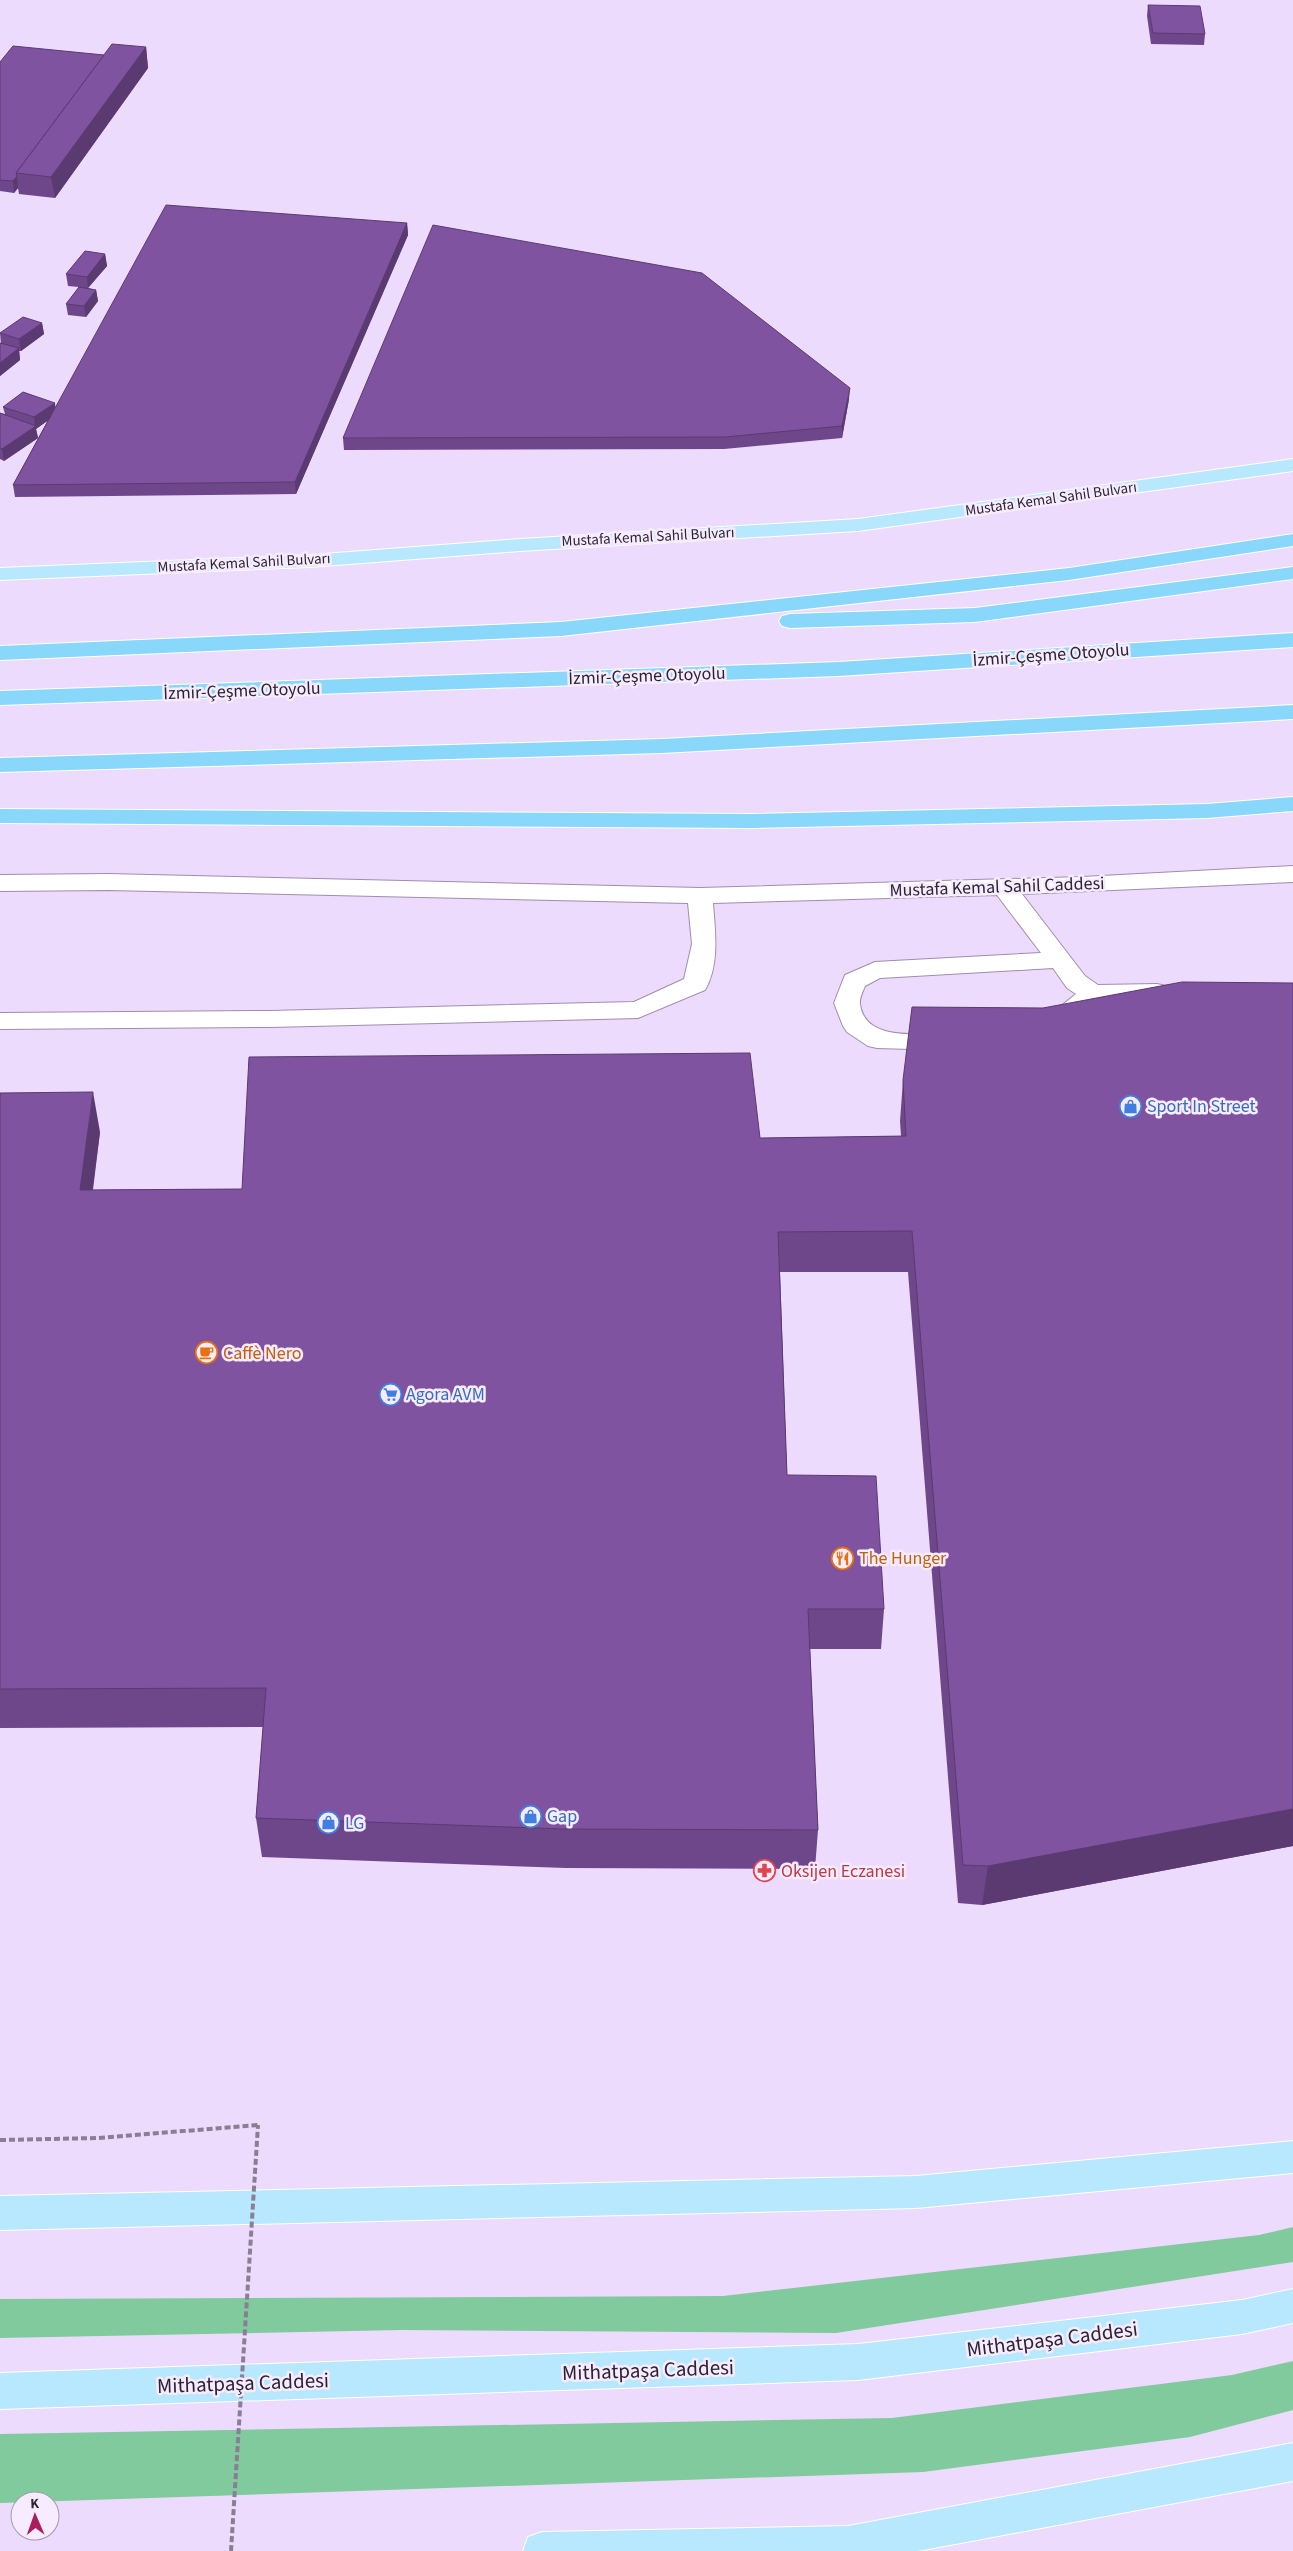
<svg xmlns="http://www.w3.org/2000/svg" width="1293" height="2551" viewBox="0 0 1293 2551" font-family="'Source Sans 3',sans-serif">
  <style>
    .green { fill: #80ca9d }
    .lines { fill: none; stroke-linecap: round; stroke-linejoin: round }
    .minor-casing { stroke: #9e8eac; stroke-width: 2 }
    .major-casing { stroke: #fff; stroke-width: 2 }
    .highway-casing { stroke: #fff; stroke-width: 2 }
    .path { stroke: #8a7e94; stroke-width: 4; stroke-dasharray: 6 3; stroke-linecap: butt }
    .minor { fill: #fff; fill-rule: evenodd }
    .major { fill: #b8e8fd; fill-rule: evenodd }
    .highway { fill: #89d8fc; fill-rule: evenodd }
    .path-bridge { stroke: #8a7e94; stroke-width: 4; stroke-dasharray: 6 3; stroke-linecap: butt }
    .wall { fill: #6e478a }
    .shaded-wall { fill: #5a3a71 }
    .building { fill: #8053a1; stroke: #5a3a71 }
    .labels { text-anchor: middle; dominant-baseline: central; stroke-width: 5; stroke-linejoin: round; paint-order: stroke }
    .far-street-label { font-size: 15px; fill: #2c2531; stroke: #f6ebff }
    .street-label { font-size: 18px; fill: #2c2531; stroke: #f6ebff }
    .shop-label { font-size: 18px; fill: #366cbe; stroke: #f6ebff; text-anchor: start }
    .food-label { font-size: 18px; fill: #c56008; stroke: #f6ebff; text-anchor: start }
    .health-label { font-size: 18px; fill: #be3a42; stroke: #f6ebff; text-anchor: start }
    .near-street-label { font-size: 21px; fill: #2c2531; stroke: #f6ebff }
  </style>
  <rect width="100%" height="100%" fill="#ecdbfc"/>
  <g class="green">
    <path d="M1293,2227V2262L836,2333L400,2330L0,2338V2299L723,2296L1259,2235Z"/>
    <path d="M1293,2361V2410L1190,2437L923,2472L0,2503V2434L892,2418L1232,2375Z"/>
  </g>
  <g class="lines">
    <defs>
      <path id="minor" d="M1293,866V882L1022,894L1085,976L1098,985L1157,984L1166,986L1170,992L1166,998L1157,1000C1146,1000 1106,998 1098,1002C1079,1011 1070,1037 1046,1030L1042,1024L1046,1018L1076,994L1067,988L1053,968L880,978L865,986C863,991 859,999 860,1004C865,1042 918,1033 946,1034L955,1036L959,1042L955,1048L946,1050L877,1048L868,1046L847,1032L843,1026L834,1003L845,975L875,962L1041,953L997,895L713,903C715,930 720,965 705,990L638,1018L270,1027L0,1029V1013L270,1011L634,1002L684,979L692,944L688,903L108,890L0,891V875L108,874L700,888L1082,877Z"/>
      <g id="major">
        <path d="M1293,459V471L858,531L520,551L310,567L0,580V568L310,555L520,539L858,519Z"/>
        <path d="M1293,2141V2173L916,2208L0,2230V2196L916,2176Z"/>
        <path d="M1293,2289V2323L1242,2334L858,2380L0,2409V2373L858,2344L1242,2300Z"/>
        <path d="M1293,2443V2481L918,2551H523L528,2537L542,2532L848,2526Z"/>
      </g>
      <g id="highway">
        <path d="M1293,534V546L1069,580L561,636L0,660V646L561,622L1069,568Z"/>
        <path d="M1293,567V579L975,622L790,628L782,626L779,621L782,616L790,614L975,608Z"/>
        <path d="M1293,633V647L839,676L0,705V691L839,662Z"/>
        <path d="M1293,705V719L662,753L0,772V758L662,739Z"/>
        <path d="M1293,797V811L1207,818L752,828L0,823V809L752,814L1207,804Z"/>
      </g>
    </defs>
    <use href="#minor" class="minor-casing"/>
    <use href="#major" class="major-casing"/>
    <use href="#highway" class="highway-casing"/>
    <path class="path" d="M0,2140L98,2138L258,2125"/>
    <use href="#minor" class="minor"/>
    <use href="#major" class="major"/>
    <use href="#highway" class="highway"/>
    <path class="path-bridge" d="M231,2551L258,2125"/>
  </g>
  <g class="wall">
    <path d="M1148,5L1205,34L1204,45L1151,44L1147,16Z"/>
    <path d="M146,47L148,68L55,198L19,194L18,188L14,193L0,191V62L104,55Z"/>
    <path d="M407,223L408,235L296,494L15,497L13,485L48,420L36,429L38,438L4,461L0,459V413L5,414L3,407L55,403V407Z"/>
    <path d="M105,254L107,266L88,288L96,290L98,301L86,317L68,315L66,304L79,287L68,286L66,274Z"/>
    <path d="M42,323L44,334L21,351H19L20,360L0,376V343L1,344L0,333Z"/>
    <path d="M849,399L842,438L724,449L344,450L343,438Z"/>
    <path d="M1293,983V1846L982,1905L958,1903L908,1272H780L787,1475L884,1609L881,1649H810L818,1830L815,1869L566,1868L262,1857L256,1818L263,1727L0,1728V1093L100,1132L93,1190L242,1189L760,1138L901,1136L900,1121L903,1080L1043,1008Z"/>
  </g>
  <g class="shaded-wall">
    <path d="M146,47L148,68L55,198L51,177Z"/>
    <path d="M17,176L18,188L14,193L13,181Z"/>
    <path d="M407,223L408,235L296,494L295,482Z"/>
    <path d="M105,254L107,266L88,288L87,277Z"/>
    <path d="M96,290L98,301L86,317L84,306Z"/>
    <path d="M42,323L44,334L21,351L19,339Z"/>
    <path d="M19,348L20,360L0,376V363Z"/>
    <path d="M850,388L849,399L842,438V426Z"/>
    <path d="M55,403L56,415L36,429L38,438L4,461L2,449L35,426L34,417Z"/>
    <path d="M93,1092L100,1132L87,1231L80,1190Z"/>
    <path d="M1293,1809V1846L982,1905L988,1866Z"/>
  </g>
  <g class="building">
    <path d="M1148,5L1200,6L1205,34L1153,33Z"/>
    <path d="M112,44L146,47L51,177L16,173Z"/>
    <path d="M13,46L104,55L16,173L17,176L13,181L0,180V62Z"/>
    <path d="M166,205L407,223L295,482L13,485Z"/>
    <path d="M433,225L702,273L850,388L842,426L725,437L343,438Z"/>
    <path d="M85,251L105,254L87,277L66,274Z"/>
    <path d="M79,287L96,290L84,306L66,304Z"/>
    <path d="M23,317L42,323L19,339L0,333Z"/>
    <path d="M0,343L19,348L0,363Z"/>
    <path d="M23,392L55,403L34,417L3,407Z"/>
    <path d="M0,413L36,426L2,449L0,448Z"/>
    <path d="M1182,982L1293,983V1809L988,1866L963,1865L912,1231L778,1232L787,1475L876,1476L884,1609H808L818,1830L564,1829L256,1818L266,1688L0,1689V1093L93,1092L80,1190L242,1189L249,1057L750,1053L760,1138L906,1136L903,1080L912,1007L1043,1008Z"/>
  </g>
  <defs>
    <symbol id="shop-ring" viewBox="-11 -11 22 22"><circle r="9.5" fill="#f6ebff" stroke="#3f7fe0" stroke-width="1.5"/><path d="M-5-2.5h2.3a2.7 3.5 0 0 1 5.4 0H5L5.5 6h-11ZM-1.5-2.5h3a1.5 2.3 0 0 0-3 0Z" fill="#3f7fe0"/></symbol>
    <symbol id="cafe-ring" viewBox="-11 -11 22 22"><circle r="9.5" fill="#f6ebff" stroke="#e8710a" stroke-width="1.5"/><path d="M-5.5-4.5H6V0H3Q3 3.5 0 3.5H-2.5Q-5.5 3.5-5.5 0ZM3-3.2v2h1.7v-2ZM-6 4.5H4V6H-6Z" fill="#e8710a"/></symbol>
    <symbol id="supermarket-ring" viewBox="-11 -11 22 22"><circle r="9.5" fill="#f6ebff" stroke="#3f7fe0" stroke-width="1.5"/><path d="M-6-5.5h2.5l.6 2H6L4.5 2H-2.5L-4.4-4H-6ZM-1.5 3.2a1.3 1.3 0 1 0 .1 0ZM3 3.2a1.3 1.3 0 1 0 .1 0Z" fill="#3f7fe0"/></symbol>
    <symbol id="restaurant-ring" viewBox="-11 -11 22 22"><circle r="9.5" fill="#f6ebff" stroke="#e8710a" stroke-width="1.5"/><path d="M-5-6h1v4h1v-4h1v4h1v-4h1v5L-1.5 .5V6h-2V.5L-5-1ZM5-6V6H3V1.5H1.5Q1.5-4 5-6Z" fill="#e8710a"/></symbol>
    <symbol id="pharmacy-ring" viewBox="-11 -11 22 22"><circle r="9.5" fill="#f6ebff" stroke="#e0444e" stroke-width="1.5"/><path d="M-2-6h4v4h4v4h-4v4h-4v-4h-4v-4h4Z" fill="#e0444e"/></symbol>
  </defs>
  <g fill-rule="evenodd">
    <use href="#shop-ring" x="1118" y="1094" width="25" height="25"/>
    <use href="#cafe-ring" x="194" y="1340" width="25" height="25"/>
    <use href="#supermarket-ring" x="378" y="1382" width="25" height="25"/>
    <use href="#restaurant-ring" x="830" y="1546" width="25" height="25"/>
    <use href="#shop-ring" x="518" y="1804" width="25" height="25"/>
    <use href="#shop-ring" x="316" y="1810" width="25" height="25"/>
    <use href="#pharmacy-ring" x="752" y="1858" width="25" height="25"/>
  </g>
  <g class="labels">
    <g class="far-street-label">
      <text transform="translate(1051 499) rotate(-8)">Mustafa Kemal Sahil Bulvarı</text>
      <text transform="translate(648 537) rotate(-3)">Mustafa Kemal Sahil Bulvarı</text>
      <text transform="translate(244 563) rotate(-3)">Mustafa Kemal Sahil Bulvarı</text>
    </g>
    <g class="street-label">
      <text transform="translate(1051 655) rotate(-4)">İzmir-Çeşme Otoyolu</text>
      <text transform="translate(647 676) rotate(-2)">İzmir-Çeşme Otoyolu</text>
      <text transform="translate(242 691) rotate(-2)">İzmir-Çeşme Otoyolu</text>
      <text transform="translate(997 887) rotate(-2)">Mustafa Kemal Sahil Caddesi</text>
    </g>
    <g class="shop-label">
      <text x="1147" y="1106">Sport In Street</text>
      <text x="406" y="1394">Agora AVM</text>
      <text x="547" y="1816">Gap</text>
      <text x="345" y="1823">LG</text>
    </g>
    <g class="food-label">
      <text x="223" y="1353">Caffè Nero</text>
      <text x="859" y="1558">The Hunger</text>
    </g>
    <g class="health-label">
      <text x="781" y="1871">Oksijen Eczanesi</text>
    </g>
    <g class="near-street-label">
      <text transform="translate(1052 2339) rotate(-7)">Mithatpaşa Caddesi</text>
      <text transform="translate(648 2370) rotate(-2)">Mithatpaşa Caddesi</text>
      <text transform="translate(243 2383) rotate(-2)">Mithatpaşa Caddesi</text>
    </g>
  </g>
  <g transform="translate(35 2516) rotate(358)"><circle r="24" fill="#f6ebff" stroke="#a59cad"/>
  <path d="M0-4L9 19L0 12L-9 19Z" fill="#ab1e5e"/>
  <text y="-8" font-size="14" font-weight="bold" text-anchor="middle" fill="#2c2531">K</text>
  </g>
</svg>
